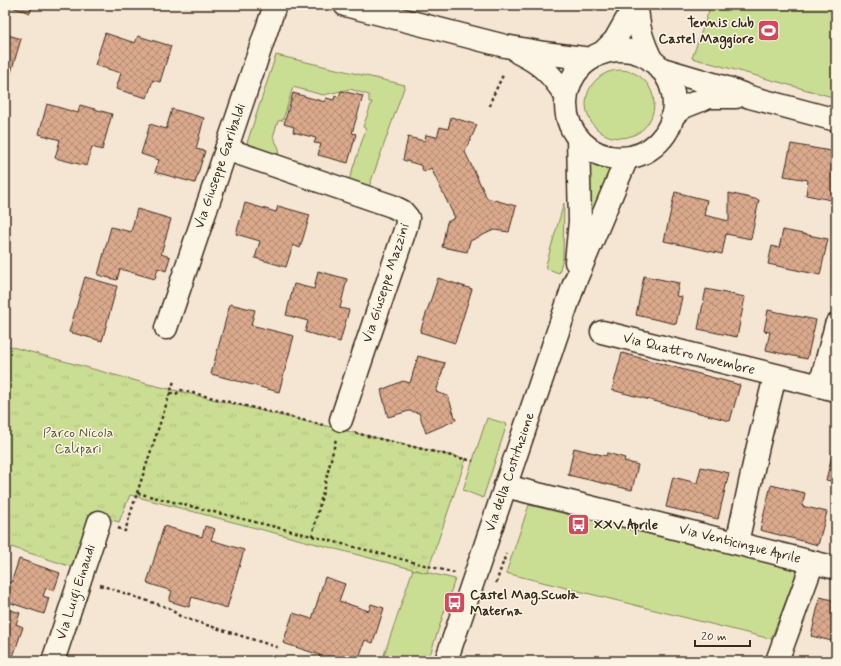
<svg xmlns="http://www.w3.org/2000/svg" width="841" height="666" viewBox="0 0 841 666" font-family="Mynerve,sans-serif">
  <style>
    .grass { fill: #cade93; stroke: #828458 }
    .park { fill: url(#park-tufts); stroke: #828458 }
    .building { fill: url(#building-cross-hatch); stroke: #3b2a1e }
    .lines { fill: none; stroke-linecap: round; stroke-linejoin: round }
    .minor-casing { stroke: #3b2a1e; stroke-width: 25 }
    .path { stroke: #3b2a1e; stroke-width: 2.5; stroke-dasharray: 3 3; stroke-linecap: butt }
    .minor { stroke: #fcf5e5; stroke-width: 22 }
    .labels { text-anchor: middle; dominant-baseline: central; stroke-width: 3; stroke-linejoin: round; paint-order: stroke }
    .poi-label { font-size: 14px; font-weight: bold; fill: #3b2a1e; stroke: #fcf5e5; text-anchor: start }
    .street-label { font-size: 14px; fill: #3b2a1e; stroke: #fcf5e5 }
    .park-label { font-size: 14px; fill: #5f573b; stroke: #fcf5e5 }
  </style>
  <defs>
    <pattern id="park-tufts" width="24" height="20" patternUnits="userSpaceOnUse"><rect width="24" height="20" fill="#cade93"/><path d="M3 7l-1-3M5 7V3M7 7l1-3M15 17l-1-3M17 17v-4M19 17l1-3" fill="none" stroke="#aebf7e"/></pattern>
    <pattern id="building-cross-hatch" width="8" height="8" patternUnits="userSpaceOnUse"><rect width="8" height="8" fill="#dbaa8d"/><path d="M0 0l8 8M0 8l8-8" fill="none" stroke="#b38b73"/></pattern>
  </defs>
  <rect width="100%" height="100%" fill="#f5e6d3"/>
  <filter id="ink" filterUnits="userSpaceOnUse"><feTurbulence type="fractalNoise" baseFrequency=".025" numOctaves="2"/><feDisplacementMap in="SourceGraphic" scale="8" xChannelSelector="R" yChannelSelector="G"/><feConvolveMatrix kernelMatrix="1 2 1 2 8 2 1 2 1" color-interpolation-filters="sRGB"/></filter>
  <g filter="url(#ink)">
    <g class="grass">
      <path d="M711,5H836V98L692,58Z"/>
      <path d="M276,55L405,85L369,187L349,180L366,129L363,127L372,102H369V95L350,89L323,95L293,87L283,120L278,121L273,137L279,148L278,156L246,146Z"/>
      <circle cx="620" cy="104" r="34"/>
      <path d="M589,161L597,166L610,168L583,248Z"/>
      <path d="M564,203L563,258L559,273L545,268Z"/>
      <path d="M487,418L507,424L483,498L463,490Z"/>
      <path d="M529,505L798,570L771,639L506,573Z"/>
      <path d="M413,569L455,579L428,661H382Z"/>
    </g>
    <path class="park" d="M5,345L144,383L466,459L427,573L130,495L119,522L90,514L72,567L5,545Z"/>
    <g class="building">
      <path d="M6,5H33L30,13Z"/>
      <path d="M105,33L135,43L138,36L171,46L160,82L153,80L147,98L116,89L121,73L95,65Z"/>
      <path d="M5,34L21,39L9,79L5,78Z"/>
      <path d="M341,91L363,96L352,133L356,134L348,163L318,155L321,144L314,143L316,138L293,132L294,127L284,124L293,93L325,102L326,98L334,100L335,96L339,97Z"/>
      <path d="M47,104L78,113L80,105L112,114L102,150L92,147L87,166L55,158L60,140L39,134Z"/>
      <path d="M172,109L204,118L196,149L205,151L195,183L155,172L159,160L141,154L150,124L166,129Z"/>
      <path d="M451,117L477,125L465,152L487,198L516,206L509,232L494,230L470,241L467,252L442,247L447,222L455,218L431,168L424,172L420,165L403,160L408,137L424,141L426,135L437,137L440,127L448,129Z"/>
      <path d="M791,144L836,152V201L806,195L808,180L784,176Z"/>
      <path d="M675,192L707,200L704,215L729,221V193L759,200L751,239L726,234L722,254L664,241Z"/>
      <path d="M245,203L276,212L278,206L310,215L300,248L293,245L286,267L255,258L260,241L236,234Z"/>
      <path d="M137,209L171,219L161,254L170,257L166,271L158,268L155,279L120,269L117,280L98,275L111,227L131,232Z"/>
      <path d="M783,230L828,239L820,275L768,264L772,246L779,248Z"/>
      <path d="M318,271L347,279L340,308L349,310L340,342L305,332L308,321L286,315L294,284L314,289Z"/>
      <path d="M644,276L679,283L676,296L682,297L676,324L636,315Z"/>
      <path d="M85,277L117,286L102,341L69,332Z"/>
      <path d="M438,278L472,289L455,343L420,332Z"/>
      <path d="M706,289L745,297L737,337L698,329Z"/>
      <path d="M230,304L255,310L251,325L294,336L279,392L211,374Z"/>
      <path d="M768,310L816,320L807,359L766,350L770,332L764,331Z"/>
      <path d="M622,353L740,385L730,421L612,390Z"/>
      <path d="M418,356L445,363L436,392L448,396L456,420L426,433L419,413L409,411L388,417L381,390L403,381L410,383Z"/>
      <path d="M836,439V482L826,480Z"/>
      <path d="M574,448L606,456L607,453L625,458L624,461L638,465L632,490L568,475Z"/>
      <path d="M701,467L729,473L718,519L666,507L673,477L697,483Z"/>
      <path d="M771,485L805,493L802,506L827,512L818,545L760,530Z"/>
      <path d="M164,526L202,537L205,526L215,529L211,540L244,550L227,608L192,597L189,607L169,601L172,591L147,583Z"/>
      <path d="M19,559L60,573L54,591L46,588L43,596L49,598L44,614L5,601V587L7,582L11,583Z"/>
      <path d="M325,577L345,584L339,601L369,611L371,604L384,608L373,643L365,640L358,661H318L320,655L283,643L293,613L312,619Z"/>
      <path d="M820,597L836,601V642L811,636Z"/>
      <path d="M5,608L20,613L16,624L23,627L13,657L5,654Z"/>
    </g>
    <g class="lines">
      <defs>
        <g id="minor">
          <path d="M345,5L505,46L544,53L591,59"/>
          <path d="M637,5C638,27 642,41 652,61"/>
          <circle cx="620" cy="104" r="54"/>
          <path d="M519,53C542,64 552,75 566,96"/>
          <path d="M602,53L615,40L635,5"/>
          <path d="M659,68L727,88L750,97L836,120"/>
          <path d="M672,116L684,107L709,97H736"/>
          <path d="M226,149L392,206L402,211L408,218L406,227L341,420"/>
          <path d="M576,262L580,221L578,138"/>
          <path d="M166,328L275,5"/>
          <path d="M602,332L836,390"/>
          <path d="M820,386L836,325"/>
          <path d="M505,486L836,568"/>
          <path d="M737,543L758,446L775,376"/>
          <path d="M53,661L99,522"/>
          <path d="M446,661L574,284L627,158"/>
          <path d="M777,661L813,562"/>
        </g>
      </defs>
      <use href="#minor" class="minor-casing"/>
      <g class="path">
        <path d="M490,106L492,98L503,75"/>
        <path d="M170,393L176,394L181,390L323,425"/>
        <path d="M355,433L473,461"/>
        <path d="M137,493L174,381"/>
        <path d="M118,528L125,531L137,493L312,536L455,573"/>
        <path d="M312,536L336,439"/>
        <path d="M496,583L506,554"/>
        <path d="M100,585L169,608L181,617L280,648"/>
      </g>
      <use href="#minor" class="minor"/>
    </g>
  </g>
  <defs>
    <symbol id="stadium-square" viewBox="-11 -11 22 22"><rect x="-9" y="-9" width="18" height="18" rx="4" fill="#d1495b" stroke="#fcf5e5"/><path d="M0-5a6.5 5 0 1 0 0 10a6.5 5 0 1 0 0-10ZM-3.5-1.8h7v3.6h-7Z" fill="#fff"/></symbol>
    <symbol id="bus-square" viewBox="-11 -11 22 22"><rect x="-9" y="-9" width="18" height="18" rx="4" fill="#d1495b" stroke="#fcf5e5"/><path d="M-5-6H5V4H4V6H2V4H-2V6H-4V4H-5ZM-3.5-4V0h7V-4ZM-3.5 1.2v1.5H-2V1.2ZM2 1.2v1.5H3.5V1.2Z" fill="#fff"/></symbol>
  </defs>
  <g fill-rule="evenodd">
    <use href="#stadium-square" x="756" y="18" width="25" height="25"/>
    <use href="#bus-square" x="566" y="512" width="25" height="25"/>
    <use href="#bus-square" x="442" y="590" width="25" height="25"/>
  </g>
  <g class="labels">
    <g class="poi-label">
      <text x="754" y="23" text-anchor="end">Tennis club<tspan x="754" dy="16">Castel Maggiore</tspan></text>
      <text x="594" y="525">XXV Aprile</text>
      <text x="470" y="595">Castel Mag.Scuola<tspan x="470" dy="16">Materna</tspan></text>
    </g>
    <g class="street-label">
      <text transform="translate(220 166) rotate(-71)">Via Giuseppe Garibaldi</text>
      <text transform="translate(386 283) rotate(-72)">Via Giuseppe Mazzini</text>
      <text transform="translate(689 354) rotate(14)">Via Quattro Novembre</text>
      <text transform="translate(510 472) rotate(-71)">Via della Costituzione</text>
      <text transform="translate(740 544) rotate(14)">Via Venticinque Aprile</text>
      <text transform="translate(76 592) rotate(-72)">Via Luigi Einaudi</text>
    </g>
    <g class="park-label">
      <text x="78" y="433">Parco Nicola<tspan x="78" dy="16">Calipari</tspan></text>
    </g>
  </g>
  <rect width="841" height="666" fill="none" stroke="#fcf5e5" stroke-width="20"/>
  <rect x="10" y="10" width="821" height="646" fill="none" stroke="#3b2a1e" stroke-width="1.5" filter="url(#ink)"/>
  <path d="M695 640v6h55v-6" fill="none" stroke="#3b2a1e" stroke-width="2"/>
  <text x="701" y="640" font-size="12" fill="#3b2a1e" stroke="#fcf5e5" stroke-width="3" paint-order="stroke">20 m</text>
</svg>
